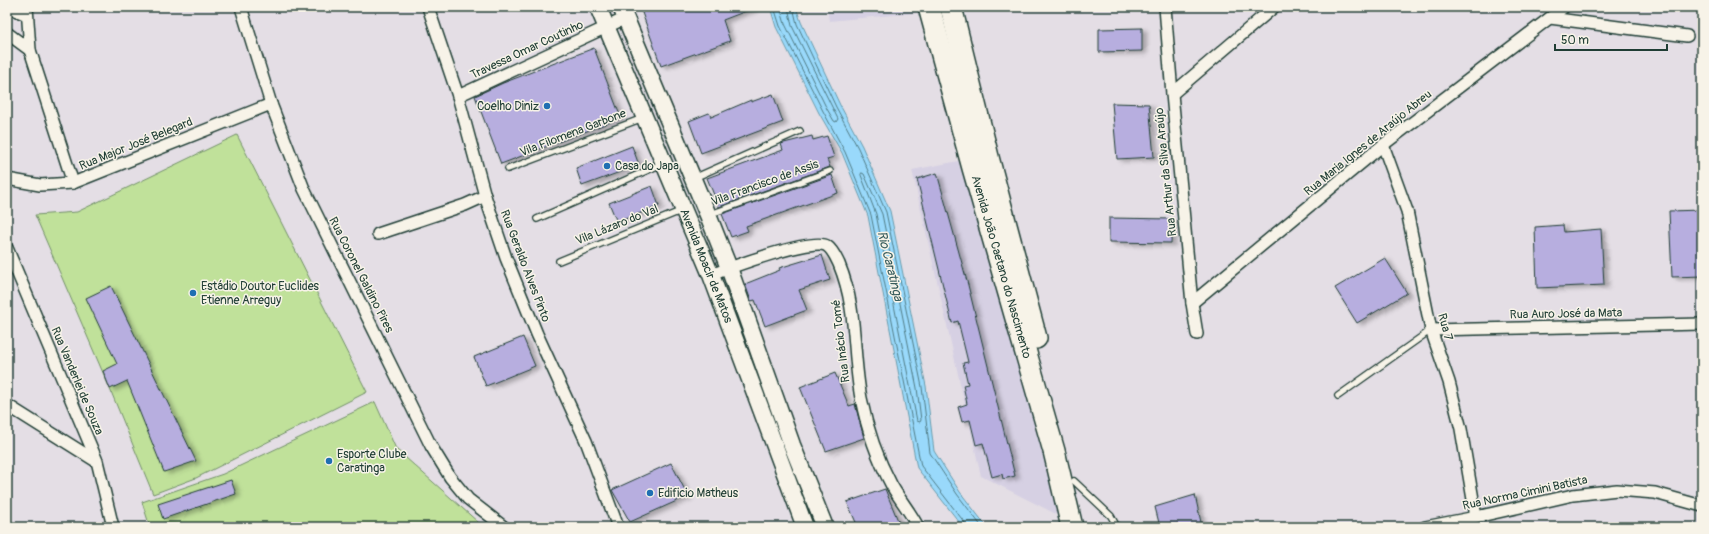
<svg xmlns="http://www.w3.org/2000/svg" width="1709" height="534" viewBox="0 0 1709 534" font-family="Pangolin,sans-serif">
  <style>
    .built { fill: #d6d0e3 }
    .green { fill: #c0e19a; stroke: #708f67 }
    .water { fill: #99d9fb; stroke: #689bab }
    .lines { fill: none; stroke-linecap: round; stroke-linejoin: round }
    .shore { stroke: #507b84; stroke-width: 1 }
    .building { fill: #b7aedf; stroke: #1f3d34; filter: url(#shadow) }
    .lane-casing { stroke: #1f3d34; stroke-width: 8 }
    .street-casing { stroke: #1f3d34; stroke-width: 14 }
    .secondary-casing { stroke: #1f3d34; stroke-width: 19 }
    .highway-casing { stroke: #1f3d34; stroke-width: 24 }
    .lane { stroke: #f7f3e8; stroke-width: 5.5 }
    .street { stroke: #f7f3e8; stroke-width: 11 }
    .secondary { stroke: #f7f3e8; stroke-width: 16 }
    .highway { stroke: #f7f3e8; stroke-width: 21 }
    .poi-dot { fill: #1f6fb2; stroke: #f7f3e8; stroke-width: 1.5 }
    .labels { text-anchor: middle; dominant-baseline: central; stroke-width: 3; stroke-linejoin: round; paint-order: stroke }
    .street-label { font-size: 12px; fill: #1f3d34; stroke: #f7f3e8 }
    .poi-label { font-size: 12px; fill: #1f3d34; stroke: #f7f3e8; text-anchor: start }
    .water-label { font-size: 13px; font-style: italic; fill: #375c5c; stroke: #f7f3e8 }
  </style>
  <defs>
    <filter id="shadow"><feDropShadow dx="4.5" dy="2.5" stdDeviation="2" flood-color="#0004"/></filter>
  </defs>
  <rect width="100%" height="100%" fill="#e4dee5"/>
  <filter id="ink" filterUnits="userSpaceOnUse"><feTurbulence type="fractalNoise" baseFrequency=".025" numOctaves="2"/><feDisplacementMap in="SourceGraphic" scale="8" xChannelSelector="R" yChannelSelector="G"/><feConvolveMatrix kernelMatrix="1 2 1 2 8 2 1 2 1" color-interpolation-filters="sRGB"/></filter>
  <g filter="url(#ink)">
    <g class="built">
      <path d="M827,7H914L915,13L829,21Z"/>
      <path d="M959,161L1064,518L981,476L912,170Z"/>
    </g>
    <g class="green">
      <path d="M237,135L367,392L196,478L153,494L110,389L35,215L77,212Z"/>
      <path d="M375,402L396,449L479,523V527H150L142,502L223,474Z"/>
    </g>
    <path class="water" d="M770,7H796L801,22L840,105L862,146L890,211L926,386L934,451L960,492L987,527H963L917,468L868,216L842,153L819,113L776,27Z"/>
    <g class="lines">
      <g class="shore">
        <path d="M774,7L780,26L823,111L845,152L871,215L921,466L965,523L966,527"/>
        <path d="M780,7L785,24L827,109L834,121L836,122L838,119L792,26L788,7"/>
        <path d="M793,7L797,24L836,107L858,148L886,212L922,387L930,453L957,494L982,527"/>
        <path d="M862,173L864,174L882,214L917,388L921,420L920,422L917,421L876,214L861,175Z"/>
      </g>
    </g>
    <g class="building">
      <path d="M640,7H754V8L723,20L730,41L661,66Z"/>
      <path d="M1142,28V51L1099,52V29Z"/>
      <path d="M594,48L621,118L501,164L475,96L503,83Z"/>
      <path d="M773,94L783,122L701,153L689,121L709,113L711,117L751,100V102Z"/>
      <path d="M1112,103L1149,104L1154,157L1117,159Z"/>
      <path d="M812,136L813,140L827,136L834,157L827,159L830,167L719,207L707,178L783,150L781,144L784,143Z"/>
      <path d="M632,146L639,165L582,186L576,168Z"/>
      <path d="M937,173L968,285L1015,476L1003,479L1002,474L992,477L983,443L976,445L970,420L962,422L958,407L967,404L963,385L968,384L963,363L968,362L958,321L952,323L917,179Z"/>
      <path d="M832,175L838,193L746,226L748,231L731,237L722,214Z"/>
      <path d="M652,186L659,206L617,222L609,203Z"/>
      <path d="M1702,210V276L1672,277L1669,211Z"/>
      <path d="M1109,218L1172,219L1171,243L1109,242Z"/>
      <path d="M1563,225L1564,232L1601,229L1604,285L1537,288L1535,227Z"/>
      <path d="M822,255L830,280L799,290L807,310L765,326L755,300L751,301L745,284L780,270L779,268Z"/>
      <path d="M1385,258L1407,293L1357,323L1335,288Z"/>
      <path d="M111,286L196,461L164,472L127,381L110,389L103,371L117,364L86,298Z"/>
      <path d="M523,337L535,366L486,386L474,357Z"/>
      <path d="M835,373L849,406L855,404L864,438L826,451L800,387Z"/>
      <path d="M671,463L688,496L630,522L612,490Z"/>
      <path d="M231,480L236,494L163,519L158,504Z"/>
      <path d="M885,489L899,523L889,527H858L847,502Z"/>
      <path d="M1195,495L1202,527H1160L1155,507Z"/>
    </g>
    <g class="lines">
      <defs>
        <g id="lane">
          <path d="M508,169L643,118"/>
          <path d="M694,178L800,131"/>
          <path d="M708,215L830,171"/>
          <path d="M537,219L664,163"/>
          <path d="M559,261L683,210"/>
          <path d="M1338,396L1431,330"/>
          <path d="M1074,481L1111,516L1117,527"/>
        </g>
        <g id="street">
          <path d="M7,7L27,15"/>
          <path d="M27,7L30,50L73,183"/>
          <path d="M241,7L271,104L304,189L431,446L450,477L468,499L504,527"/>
          <path d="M428,7L458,96L485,196L506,258L537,334L586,441L618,527"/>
          <path d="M1165,7L1172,94L1192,303L1197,334"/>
          <path d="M1550,18L1687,36"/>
          <path d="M7,33L30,50"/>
          <path d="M1172,94L1274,7"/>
          <path d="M458,96L626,18"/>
          <path d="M1383,145L1407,211L1431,330L1449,382L1461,429L1476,517"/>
          <path d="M7,179L40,185L73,183L271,104"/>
          <path d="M378,234L465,205L485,196"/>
          <path d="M7,248L97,461L113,527"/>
          <path d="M711,275C729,268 814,236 827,246C833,250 836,258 839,264C858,310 852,351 861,398C867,429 877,458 892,486C900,500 911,513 918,527"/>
          <path d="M1192,303L1383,145L1564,7"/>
          <path d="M1431,330L1702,324"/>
          <path d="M7,405L96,461"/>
          <path d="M1425,527L1476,517L1573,495L1617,490L1655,493L1702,506"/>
        </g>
        <g id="secondary">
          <path d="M598,7L711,275L805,527"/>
          <path d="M621,7L708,215L729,268L792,445L825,527"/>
        </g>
        <g id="highway">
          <path d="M929,7L973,168L1054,451L1072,527"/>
          <path d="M951,7L989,161L1036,338"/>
        </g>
      </defs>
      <use href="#lane" class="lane-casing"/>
      <use href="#street" class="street-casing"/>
      <use href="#secondary" class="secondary-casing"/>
      <use href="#highway" class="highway-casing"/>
      <use href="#lane" class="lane"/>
      <use href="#street" class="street"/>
      <use href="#secondary" class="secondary"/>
      <use href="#highway" class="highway"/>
    </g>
  </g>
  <g class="poi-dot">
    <circle cx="547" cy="106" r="4"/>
    <circle cx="607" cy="166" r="4"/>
    <circle cx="193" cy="293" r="4"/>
    <circle cx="329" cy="461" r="4"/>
    <circle cx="650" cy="493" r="4"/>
  </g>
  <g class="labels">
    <g class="street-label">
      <text transform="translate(527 50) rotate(-25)">Travessa Omar Coutinho</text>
      <text transform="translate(573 133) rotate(-21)">Vila Filomena Garbone</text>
      <text transform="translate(1368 143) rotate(-39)">Rua Maria Ignes de Araújo Abreu</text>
      <text transform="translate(136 144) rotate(-22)">Rua Major José Belegard</text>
      <text transform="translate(1166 172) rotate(-96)">Rua Arthur da Silva Araújo</text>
      <text transform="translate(765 183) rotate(-20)">Vila Francisco de Assis</text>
      <text transform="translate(617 225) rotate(-22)">Vila Lázaro do Val</text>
      <text transform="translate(525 266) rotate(69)">Rua Geraldo Alves Pinto</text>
      <text transform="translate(706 266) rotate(68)">Avenida Moacir de Matos</text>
      <text transform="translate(1001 267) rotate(74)">Avenida João Caetano do Nascimento</text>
      <text transform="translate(361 275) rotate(63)">Rua Coronel Galdino Pires</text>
      <text transform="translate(1566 314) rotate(-1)">Rua Auro José da Mata</text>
      <text transform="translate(1445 327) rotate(75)">Rua 7</text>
      <text transform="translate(841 341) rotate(-97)">Rua Inácio Tomé</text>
      <text transform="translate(77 381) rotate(67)">Rua Vanderlei de Souza</text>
      <text transform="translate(1525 493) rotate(-12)">Rua Norma Cimini Batista</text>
    </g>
    <g class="poi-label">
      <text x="539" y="106" text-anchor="end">Coelho Diniz</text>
      <text x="615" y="166">Casa do Japa</text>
      <text x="201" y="286">Estádio Doutor Euclides<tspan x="201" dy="14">Etienne Arreguy</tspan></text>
      <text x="337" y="454">Esporte Clube<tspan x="337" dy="14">Caratinga</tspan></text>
      <text x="658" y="493">Edificio Matheus</text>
    </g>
    <g class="water-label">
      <text transform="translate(890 266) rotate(76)">Rio Caratinga</text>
    </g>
  </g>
  <rect width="1709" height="534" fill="none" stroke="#f7f3e8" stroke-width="24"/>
  <rect x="12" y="12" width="1685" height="510" fill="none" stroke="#1f3d34" stroke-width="1.5" filter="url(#ink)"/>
  <path d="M1555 44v6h112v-6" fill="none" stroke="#1f3d34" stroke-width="2"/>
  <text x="1561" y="44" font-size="12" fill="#1f3d34" stroke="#f7f3e8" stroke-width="3" paint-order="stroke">50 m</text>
</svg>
